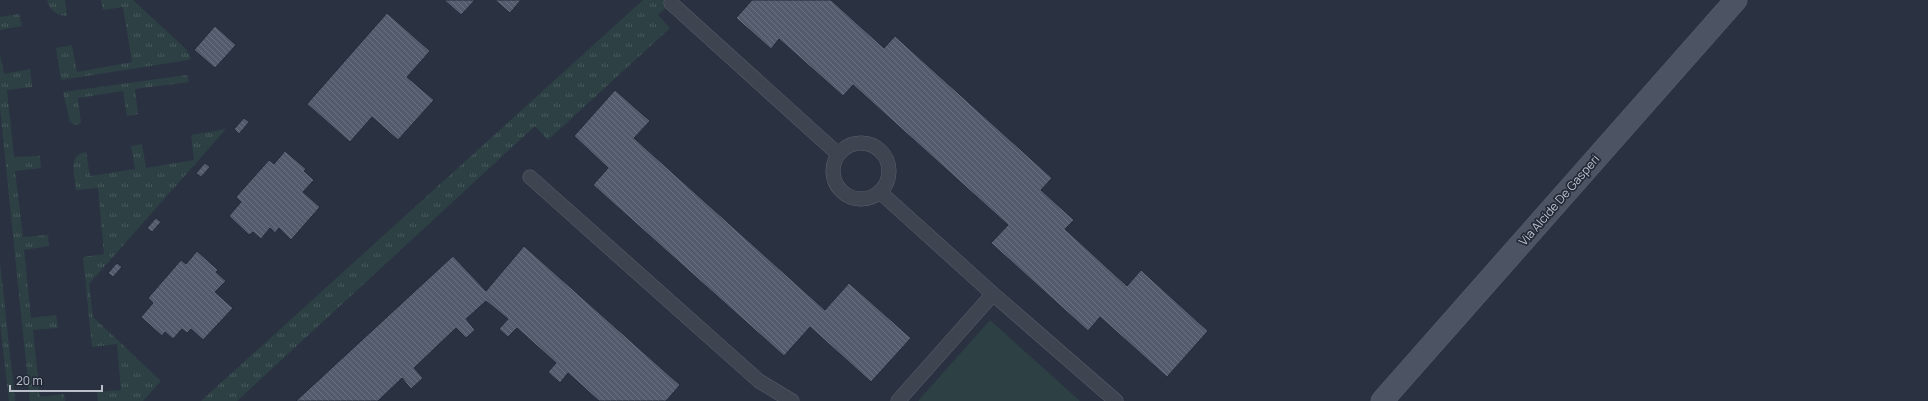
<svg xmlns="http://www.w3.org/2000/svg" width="1928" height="401" viewBox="0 0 1928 401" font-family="Manrope,sans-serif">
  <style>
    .grass { fill: url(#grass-tufts) }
    .park { fill: #2d4044 }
    .building { fill: url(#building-back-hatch); stroke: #242c39 }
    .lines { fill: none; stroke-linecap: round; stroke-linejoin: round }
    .lane-casing { stroke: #59606c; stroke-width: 15 }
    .secondary-casing { stroke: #59606c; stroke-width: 23 }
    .lane { stroke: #3e4551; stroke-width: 14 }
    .secondary { stroke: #4c5464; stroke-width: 22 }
    .labels { text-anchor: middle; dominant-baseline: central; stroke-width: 3.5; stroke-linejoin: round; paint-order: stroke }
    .street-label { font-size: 12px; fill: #bbc0cb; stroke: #222937 }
  </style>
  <defs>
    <pattern id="grass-tufts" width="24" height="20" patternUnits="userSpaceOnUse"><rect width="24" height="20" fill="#2d4044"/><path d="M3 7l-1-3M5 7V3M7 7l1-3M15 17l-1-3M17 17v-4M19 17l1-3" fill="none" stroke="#4a5a5e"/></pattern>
    <pattern id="building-back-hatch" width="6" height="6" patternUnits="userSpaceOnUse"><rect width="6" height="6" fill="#535b6c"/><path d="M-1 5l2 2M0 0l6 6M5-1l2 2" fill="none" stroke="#6a7180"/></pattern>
  </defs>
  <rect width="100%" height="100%" fill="#2a3242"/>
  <g class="grass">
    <path d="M47,0H65L67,16C56,15 50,11 47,0Z"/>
    <path d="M101,0H133L186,49L191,58L188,60L61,80L56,48L72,45L77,72L132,62L123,7L103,10Z"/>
    <path d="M643,0H674L658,15L670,28L548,140L535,126L237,401H201Z"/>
    <path d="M19,14L22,26L0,30V17Z"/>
    <path d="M0,55L4,74L30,69L32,87L7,90L14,157L40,156L41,168L15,171L23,237L48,235L49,246L24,250L31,318L56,315L58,328L33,330L40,397L64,394L65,401H30L0,108Z"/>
    <path d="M187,75L189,82L135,89L138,114L127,116L123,91L78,98L81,123L75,125L70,122L63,92Z"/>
    <path d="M226,129L89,284L93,317L161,381L143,401H98L97,392L121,390L117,344L92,347L83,257L104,254L98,188L76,190C75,177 67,154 86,152L90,176L135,169L131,146L142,144L146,168L194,160L191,135Z"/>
    <path d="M0,262L15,401H9L0,323Z"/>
  </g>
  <path class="park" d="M990,320L1080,401H918Z"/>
  <g class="building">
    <path d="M444,0H475L461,15Z"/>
    <path d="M495,0H521L510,13Z"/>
    <path d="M752,0H831L884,48L895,36L1052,178L1041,190L1074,220L1065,229L1127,286L1141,270L1208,331L1167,377L1100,317L1088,331L991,243L1008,225L853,85L843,96L779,39L771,49L736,18Z"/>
    <path d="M387,13L430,51L407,77L434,100L398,140L372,117L350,142L307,104Z"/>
    <path d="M215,26L236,45L215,68L194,50Z"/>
    <path d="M615,90L650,121L634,138L825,310L849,283L911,338L871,382L810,327L784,356L593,185L608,168L574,136Z"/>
    <path d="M244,118L249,122L239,134L234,129Z"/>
    <path d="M285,151L306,169L304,171L314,180L303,192L320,207L291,240L279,228L275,233L270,228L261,239L253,232L249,235L229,216L241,202L236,197L269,160L274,164Z"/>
    <path d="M205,163L210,167L201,177L196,173Z"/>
    <path d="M156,218L161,222L152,232L147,228Z"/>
    <path d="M524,246L680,385L666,401H599L568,373L560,383L548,372L556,363L517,328L508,337L499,329L508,319L486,301L466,319L475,330L466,338L456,328L414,368L423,378L411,389L402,378L378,401H296L453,256L486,291Z"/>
    <path d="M197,251L218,270L216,272L226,281L215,292L233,308L203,340L191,329L187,333L182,329L173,339L165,332L162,336L141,317L153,303L148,298L181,260L186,264Z"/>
    <path d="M117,263L122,267L113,277L108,273Z"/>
  </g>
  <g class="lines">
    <defs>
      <g id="lane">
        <path d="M671,3L838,154"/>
        <circle cx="861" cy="171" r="28"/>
        <path d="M530,177L759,381L792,401"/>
        <path d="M880,192L993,294L1116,401"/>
        <path d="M898,401L993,294"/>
      </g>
      <path id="secondary" d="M1382,401L1736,0"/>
    </defs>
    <use href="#lane" class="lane-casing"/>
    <use href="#secondary" class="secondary-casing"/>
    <use href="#lane" class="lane"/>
    <use href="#secondary" class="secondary"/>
  </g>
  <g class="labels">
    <g class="street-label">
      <text transform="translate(1559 200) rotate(-49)">Via Alcide De Gasperi</text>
    </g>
  </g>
  <path d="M10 385v6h92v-6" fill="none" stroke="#bbc0cb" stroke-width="2"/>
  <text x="16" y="385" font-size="12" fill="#bbc0cb" stroke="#222937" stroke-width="3" paint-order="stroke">20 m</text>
</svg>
